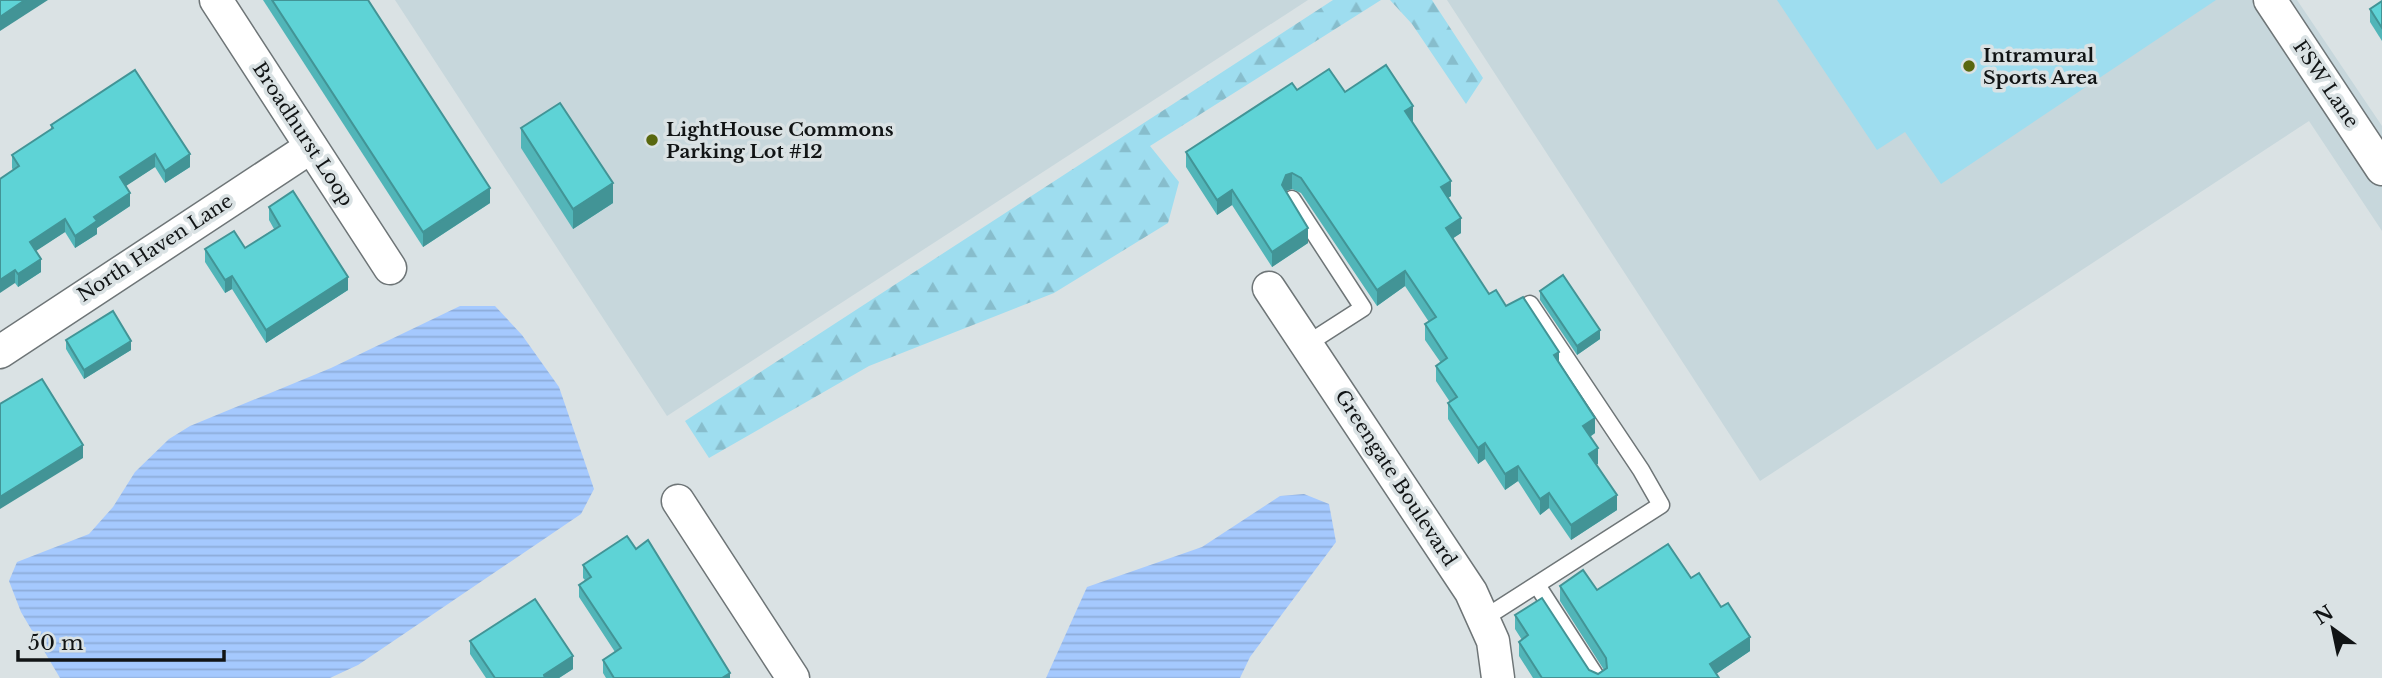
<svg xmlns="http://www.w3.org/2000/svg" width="2382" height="678" viewBox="0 0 2382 678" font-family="'Libre Baskerville',serif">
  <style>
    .built { fill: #c7d7dc }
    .forest { fill: url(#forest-firs) }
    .park { fill: #9eddef }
    .water { fill: url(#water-rules) }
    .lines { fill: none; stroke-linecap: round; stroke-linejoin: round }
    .lane-casing { stroke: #6e7577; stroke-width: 19 }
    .street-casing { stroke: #6e7577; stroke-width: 35 }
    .lane { stroke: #fff; stroke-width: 16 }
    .street { stroke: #fff; stroke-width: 32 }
    .wall { fill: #51b5b8 }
    .shaded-wall { fill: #429496 }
    .building { fill: #5ed3d6; stroke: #429496; stroke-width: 2 }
    .poi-dot { fill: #59670e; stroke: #dae2e4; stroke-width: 2.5 }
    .labels { text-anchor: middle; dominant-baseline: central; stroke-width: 7; stroke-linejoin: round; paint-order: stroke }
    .poi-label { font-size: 19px; font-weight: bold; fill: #111415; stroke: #dae2e4; text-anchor: start }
    .street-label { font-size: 19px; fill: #111415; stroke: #dae2e4 }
  </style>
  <defs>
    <pattern id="forest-firs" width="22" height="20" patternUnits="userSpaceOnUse" patternTransform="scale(1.75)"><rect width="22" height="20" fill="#9eddef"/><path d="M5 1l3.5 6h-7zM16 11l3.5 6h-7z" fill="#87bdcc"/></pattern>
    <pattern id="water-rules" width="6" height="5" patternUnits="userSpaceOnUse" patternTransform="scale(1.75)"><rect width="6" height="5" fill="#a5c9fe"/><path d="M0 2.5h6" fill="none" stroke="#8dacd9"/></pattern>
  </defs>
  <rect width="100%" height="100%" fill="#dae2e4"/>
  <g class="built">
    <path d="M395,0H1308L667,416Z"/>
    <path d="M1447,0H2297L2382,126V231L2309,121L1760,481Z"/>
  </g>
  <g class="forest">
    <path d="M1333,0H1381L1150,146L1179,182L1168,223L1054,293L869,366L709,458L685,421Z"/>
    <path d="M1390,0H1432L1483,78L1466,104L1412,24Z"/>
  </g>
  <path class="park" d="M1777,0H2216L1941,184L1905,132L1877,150Z"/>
  <g class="water">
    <path d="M460,306H495L522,335L559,387L594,489L581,514L358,665L330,678H60L21,612L9,581L17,562L89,534L113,507L135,472L169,439L190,426L331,368Z"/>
    <path d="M1304,494L1329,504L1336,542L1250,657L1240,678H1046L1087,587L1202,547L1280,496Z"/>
  </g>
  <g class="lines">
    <defs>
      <g id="lane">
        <path d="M1292,199L1363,308L1307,344"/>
        <path d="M1537,585L1597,678"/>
        <path d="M1483,619L1661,505L1641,470L1530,304"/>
      </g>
      <g id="street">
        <path d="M216,0L390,268"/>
        <path d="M2270,0L2382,169"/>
        <path d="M1269,288L1471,592L1493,641L1498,678"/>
        <path d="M0,352L311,147"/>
        <path d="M678,501L793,678"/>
      </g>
    </defs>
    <use href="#lane" class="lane-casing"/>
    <use href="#street" class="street-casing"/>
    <use href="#lane" class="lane"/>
    <use href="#street" class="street"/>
  </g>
  <g class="wall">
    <path d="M263,0H368L490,203L423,247Z"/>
    <path d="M2382,1V41L2370,22V9Z"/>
    <path d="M135,70L190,167L165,183L155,167L125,186L130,206L97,228V234L75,248L65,232L35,251L41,272L18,287L15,283L13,170L12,168V155L51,130V125Z"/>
    <path d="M1297,90L1413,122H1412L1451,196L1448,198L1461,233L1453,238L1489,294L1506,306L1559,364L1595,433L1590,437L1598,464H1596L1617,510L1571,540L1549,508L1540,515L1518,481L1505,490L1485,459L1478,464L1448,419V403L1450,402L1436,381V366L1441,363L1425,340V324L1429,322L1405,286L1377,306L1301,193L1292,189L1286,191L1308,243L1272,267L1232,205L1217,215L1186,167V152Z"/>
    <path d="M521,128L613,203L573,229L521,148Z"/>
    <path d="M269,207L348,290L266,343L232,289L225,293L205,262V249L245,248L274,229L269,220Z"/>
    <path d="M1540,291L1600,339L1577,355L1540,300Z"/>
    <path d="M66,340L131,350L84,379L66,349Z"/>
    <path d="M583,565L730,678H606L603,673V660L615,652L579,597V585L585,580L583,578Z"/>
    <path d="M1691,578L1750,651L1716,674L1719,678H1533L1519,656V642L1522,640L1515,629V615L1589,670L1598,674L1604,670L1560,601V586L1597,590Z"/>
    <path d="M470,641L573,669L559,678H486L470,654Z"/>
  </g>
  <g class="shaded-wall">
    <path d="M25,0H48L0,31V17Z"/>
    <path d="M1413,106V122L1405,127V111Z"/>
    <path d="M155,154V167L120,190V177Z"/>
    <path d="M190,154V167L165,183V171Z"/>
    <path d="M1292,173V189L1286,191L1282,185L1286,175Z"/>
    <path d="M1451,181V196L1441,202V187Z"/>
    <path d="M613,183V203L573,229V209Z"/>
    <path d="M490,188V203L423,247V232Z"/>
    <path d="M1232,190V205L1217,215V200Z"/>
    <path d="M130,193V206L97,228V234L75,248V236L94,217Z"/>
    <path d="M1461,218V233L1446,243V228Z"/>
    <path d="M65,219V232L30,255V242Z"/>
    <path d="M1308,228V243L1272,267V252Z"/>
    <path d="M41,259V272L18,287V274Z"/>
    <path d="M15,270V283L0,293V280Z"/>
    <path d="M1405,271V286L1377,306V290Z"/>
    <path d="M232,276V289L225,293V280Z"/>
    <path d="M348,277V290L266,343V330Z"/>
    <path d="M1600,330V339L1577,355V346Z"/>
    <path d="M131,341V350L84,379V370Z"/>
    <path d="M1559,352V367L1554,355Z"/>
    <path d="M1595,418V433L1583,441V426Z"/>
    <path d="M1485,443V459L1478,464V448Z"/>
    <path d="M83,445V458L0,509V497Z"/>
    <path d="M1598,448V464L1589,469V454Z"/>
    <path d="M1518,466V481L1505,490V474Z"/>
    <path d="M1549,493V508L1540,515V499Z"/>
    <path d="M1617,495V510L1571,540V525Z"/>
    <path d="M1750,637V651L1710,678V664Z"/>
    <path d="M573,656V669L559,678H544V675Z"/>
    <path d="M730,673V678H722Z"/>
  </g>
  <g class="building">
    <path d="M0,0H25L0,17Z"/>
    <path d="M272,0H368L490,188L423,232Z"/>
    <path d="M2382,1V28L2370,9Z"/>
    <path d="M1386,65L1413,106L1405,111L1451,181L1441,187L1461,218L1446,228L1489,294L1496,290L1506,306L1523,297L1559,352L1554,355L1595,418L1583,426L1598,448L1589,454L1617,495L1571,525L1549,493L1540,499L1518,466L1505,474L1485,443L1478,448L1448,403L1457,397L1436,366L1447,358L1425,324L1436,317L1405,271L1377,290L1301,178L1292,173L1286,175L1282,185L1308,228L1272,252L1232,190L1217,200L1186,152L1292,83L1297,90L1329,69L1345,92Z"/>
    <path d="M135,70L190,154L165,171L155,154L120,177L130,193L94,217L97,221L75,236L65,219L30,242L41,259L18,274L15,270L0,280V179L19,166L12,155L53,128L51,125Z"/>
    <path d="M560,103L613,183L573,209L521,128Z"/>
    <path d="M293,191L348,277L266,330L232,276L225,280L205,249L234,231L245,248L280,226L269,207Z"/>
    <path d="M1563,275L1600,330L1577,346L1540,291Z"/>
    <path d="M113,311L131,341L84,370L66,340Z"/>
    <path d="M42,379L83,445L0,497V404Z"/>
    <path d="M627,536L636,549L648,540L730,673L722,678H614L603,660L621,648L579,585L591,577L583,565Z"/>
    <path d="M1668,544L1691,578L1699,573L1721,607L1728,603L1750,637L1710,664L1719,678H1542L1519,642L1528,635L1515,615L1542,598L1589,670L1598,674L1607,668L1606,658L1560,586L1583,570L1597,590Z"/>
    <path d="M535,599L573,656L544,675L545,678H495L470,641Z"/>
  </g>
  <g class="poi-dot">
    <circle cx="1969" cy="66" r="7"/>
    <circle cx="652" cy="140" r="7"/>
  </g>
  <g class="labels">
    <g class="poi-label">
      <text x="1983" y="55">Intramural<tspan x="1983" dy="22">Sports Area</tspan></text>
      <text x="666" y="129">LightHouse Commons<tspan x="666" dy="22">Parking Lot #12</tspan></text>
    </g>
    <g class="street-label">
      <text transform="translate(2326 84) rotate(56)">FSW Lane</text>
      <text transform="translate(303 134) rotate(57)">Broadhurst Loop</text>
      <text transform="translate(155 248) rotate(-33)">North Haven Lane</text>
      <text transform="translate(1396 478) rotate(57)">Greengate Boulevard</text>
    </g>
  </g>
  <g transform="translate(2333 629) rotate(327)" stroke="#dae2e4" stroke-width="5" paint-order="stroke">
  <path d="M0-5L12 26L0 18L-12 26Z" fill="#111415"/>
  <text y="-10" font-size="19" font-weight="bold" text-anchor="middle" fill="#111415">N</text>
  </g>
  <path d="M18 650v10h206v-10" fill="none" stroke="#111415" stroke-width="3.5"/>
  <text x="28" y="650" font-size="21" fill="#111415" stroke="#dae2e4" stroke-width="5" paint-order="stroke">50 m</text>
</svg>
